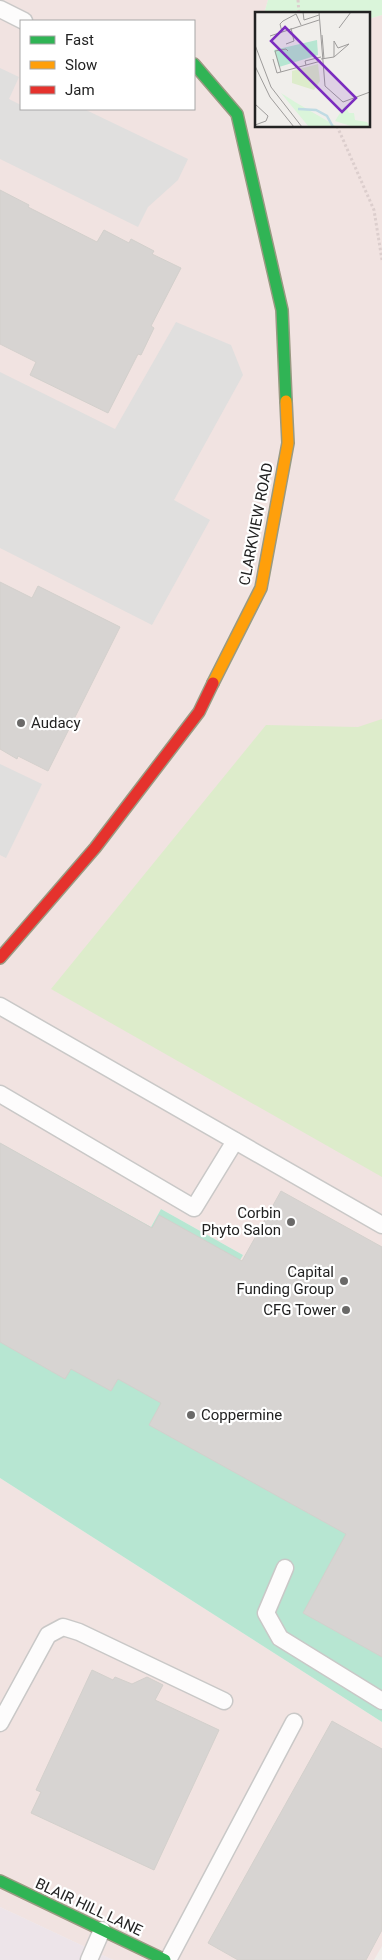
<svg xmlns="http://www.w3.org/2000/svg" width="382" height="1960" viewBox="0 0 382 1960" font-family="Roboto,sans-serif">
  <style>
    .commercial { fill: #f1e3e1; fill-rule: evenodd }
    .industrial { fill: #ede4e9 }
    .grass { fill: #ddeccb }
    .park { fill: #daf5da }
    .pitch { fill: #b7e6d2 }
    .parking { fill: #e0dfde }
    .building { fill: #d7d4d2; stroke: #d3d0cc }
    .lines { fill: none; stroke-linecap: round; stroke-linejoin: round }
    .lane-casing { stroke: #c9c8c7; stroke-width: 19 }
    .fast-casing { stroke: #999a82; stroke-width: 14 }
    .slow-casing { stroke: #999a82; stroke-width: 14 }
    .jam-casing { stroke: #999a82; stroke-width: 14 }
    .path { stroke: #dccecd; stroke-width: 3; stroke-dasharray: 2.5 2.5; stroke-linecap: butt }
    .lane { stroke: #fdfcfc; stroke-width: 16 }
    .fast { stroke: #30b455; stroke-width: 11 }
    .slow { stroke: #ff9f0a; stroke-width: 11 }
    .jam { stroke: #e5322d; stroke-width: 11 }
    .poi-dot { fill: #6a6968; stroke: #fff; stroke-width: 2 }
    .labels { text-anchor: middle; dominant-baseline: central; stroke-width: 4.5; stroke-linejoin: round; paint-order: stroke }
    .street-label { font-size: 15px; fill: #222; stroke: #fff }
    .poi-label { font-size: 15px; fill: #222; stroke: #fff; text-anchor: end }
    .inset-river { fill: none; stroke: #bfdbe3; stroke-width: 2.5 }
    .inset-road { fill: none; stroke: #9e9c9b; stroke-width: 1 }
    .view { fill: #7b2cbf; fill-opacity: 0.15; stroke: #7b2cbf; stroke-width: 2.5 }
    .inset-edge { fill: none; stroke: #222; stroke-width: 2.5 }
  </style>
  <rect width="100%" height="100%" fill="#f0eeeb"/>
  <g class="commercial">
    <path d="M0,0H268L264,14H256V126H368V19L382,15V1353L234,1271L243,1255L161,1209L151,1227L0,1143ZM21,21H194V109H21Z"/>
    <path d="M0,1478L382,1722V1946L374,1960H113L0,1907Z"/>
  </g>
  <path class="industrial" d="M0,1907L113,1960H0Z"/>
  <path class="grass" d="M382,719V1177L51,989L266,725L358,727Z"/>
  <path class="park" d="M268,0H382V15L368,19V14H264Z"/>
  <path class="pitch" d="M0,1143L151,1227L161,1209L243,1255L234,1271L382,1353V1722L0,1478Z"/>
  <g class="parking">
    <path d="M0,68L19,77L9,99L21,105V109H84L188,159L178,180L148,207L138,227L0,159Z"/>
    <path d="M176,322L231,345L243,375L174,500L210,520L152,625L0,548V372L115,429Z"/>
    <path d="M0,764L42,784L6,858L0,855Z"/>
  </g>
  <g class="building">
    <path d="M0,190L29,205L28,207L97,242L104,230L129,243L131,239L154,251L152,254L181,268L151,326L154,328L141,355L138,354L108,413L30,375L36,362L0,344Z"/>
    <path d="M0,582L32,598L38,586L120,627L48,771L18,756L17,759L0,749Z"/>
    <path d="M0,1143L152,1228L159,1215L242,1261L281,1191L382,1247V1657L303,1613L346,1534L149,1425L161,1403L118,1379L111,1391L71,1369L65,1379L0,1342Z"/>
    <path d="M92,1670L113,1680L115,1677L132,1684L147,1677L163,1685L155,1700L219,1730L154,1870L31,1813L41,1792L36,1790Z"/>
    <path d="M332,1721L382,1749V1930L366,1960H238L208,1943Z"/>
  </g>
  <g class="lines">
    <defs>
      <g id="lane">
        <path d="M0,9L24,21"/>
        <path d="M0,1006L382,1225"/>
        <path d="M0,1094L194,1208L235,1141"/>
        <path d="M285,1568L266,1613L280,1638L382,1701"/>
        <path d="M0,1723L48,1635L63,1627L79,1632L224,1701"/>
        <path d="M89,1960L102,1930"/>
        <path d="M168,1960L294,1722"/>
      </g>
      <g id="fast">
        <path d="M194,64L237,114L282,310L286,401"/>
        <path d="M0,1881L165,1960"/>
      </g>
      <path id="slow" d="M213,683L261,588L288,443L286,401"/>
      <path id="jam" d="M0,958L95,848L199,712L213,683"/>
    </defs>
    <use href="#lane" class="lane-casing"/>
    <use href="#fast" class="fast-casing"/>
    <use href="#slow" class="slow-casing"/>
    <use href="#jam" class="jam-casing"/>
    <g class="path">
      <path d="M298,0L299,14"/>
      <path d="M337,126L374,210L382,260"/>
    </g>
    <use href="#lane" class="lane"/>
    <use href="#fast" class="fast"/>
    <use href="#slow" class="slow"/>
    <use href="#jam" class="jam"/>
  </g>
  <g class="poi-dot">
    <circle cx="21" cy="723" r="5"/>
    <circle cx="291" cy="1222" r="5"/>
    <circle cx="344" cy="1281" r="5"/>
    <circle cx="346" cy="1310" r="5"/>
    <circle cx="191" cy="1415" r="5"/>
  </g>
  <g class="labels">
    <g class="street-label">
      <text transform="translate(256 524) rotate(-79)">CLARKVIEW ROAD</text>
      <text transform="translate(89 1907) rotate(25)">BLAIR HILL LANE</text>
    </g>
    <g class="poi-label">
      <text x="31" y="723" text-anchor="start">Audacy</text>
      <text x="281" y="1213">Corbin<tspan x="281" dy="17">Phyto Salon</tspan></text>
      <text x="334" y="1272">Capital<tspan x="334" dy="17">Funding Group</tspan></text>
      <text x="336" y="1310">CFG Tower</text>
      <text x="201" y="1415" text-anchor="start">Coppermine</text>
    </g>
  </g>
  <g transform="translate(255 12)">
    <rect width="115" height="115" fill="#f0eeeb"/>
    <path d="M63,52L65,69L59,78L37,71V59Z" fill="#ddeccb"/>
    <path d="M26,81L40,90L81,114L54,115ZM90,93L94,101H99L100,108L112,110L115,115H99L80,109Z" fill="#daf5da"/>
    <path d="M62,28L63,43L24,55L19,38Z" fill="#b7e6d2"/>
    <path class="inset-river" d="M43,97L61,98L72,104L78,115"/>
    <path class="inset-road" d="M48,0L49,8L64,3M64,0L70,74L88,90L115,80M84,16L96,0M27,20L25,12L28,9L41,2L46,13M67,23L69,47M15,24L64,8M31,32L39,29L36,16M0,33L16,75L47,115M18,47L22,61L66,49M66,47L79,45L94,32L83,36L79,29V45M51,53L50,49L66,45M0,54L15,85L39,115M26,60L20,39L31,37L33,39M0,92L13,104L11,109L0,113"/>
    <path class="view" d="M30,15L101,86L87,100L16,29Z"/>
    <rect width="115" height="115" class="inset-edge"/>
  </g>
  <rect x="20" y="20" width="175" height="90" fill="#ffffff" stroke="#a7a7a7"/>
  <rect x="30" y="36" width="25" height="8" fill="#30b455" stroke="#a7a7a7"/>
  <text x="65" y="45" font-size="15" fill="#222222">Fast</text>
  <rect x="30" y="61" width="25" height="8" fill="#ff9f0a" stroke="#a7a7a7"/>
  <text x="65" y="70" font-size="15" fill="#222222">Slow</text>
  <rect x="30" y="86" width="25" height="8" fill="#e5322d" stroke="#a7a7a7"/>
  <text x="65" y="95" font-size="15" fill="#222222">Jam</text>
</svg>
